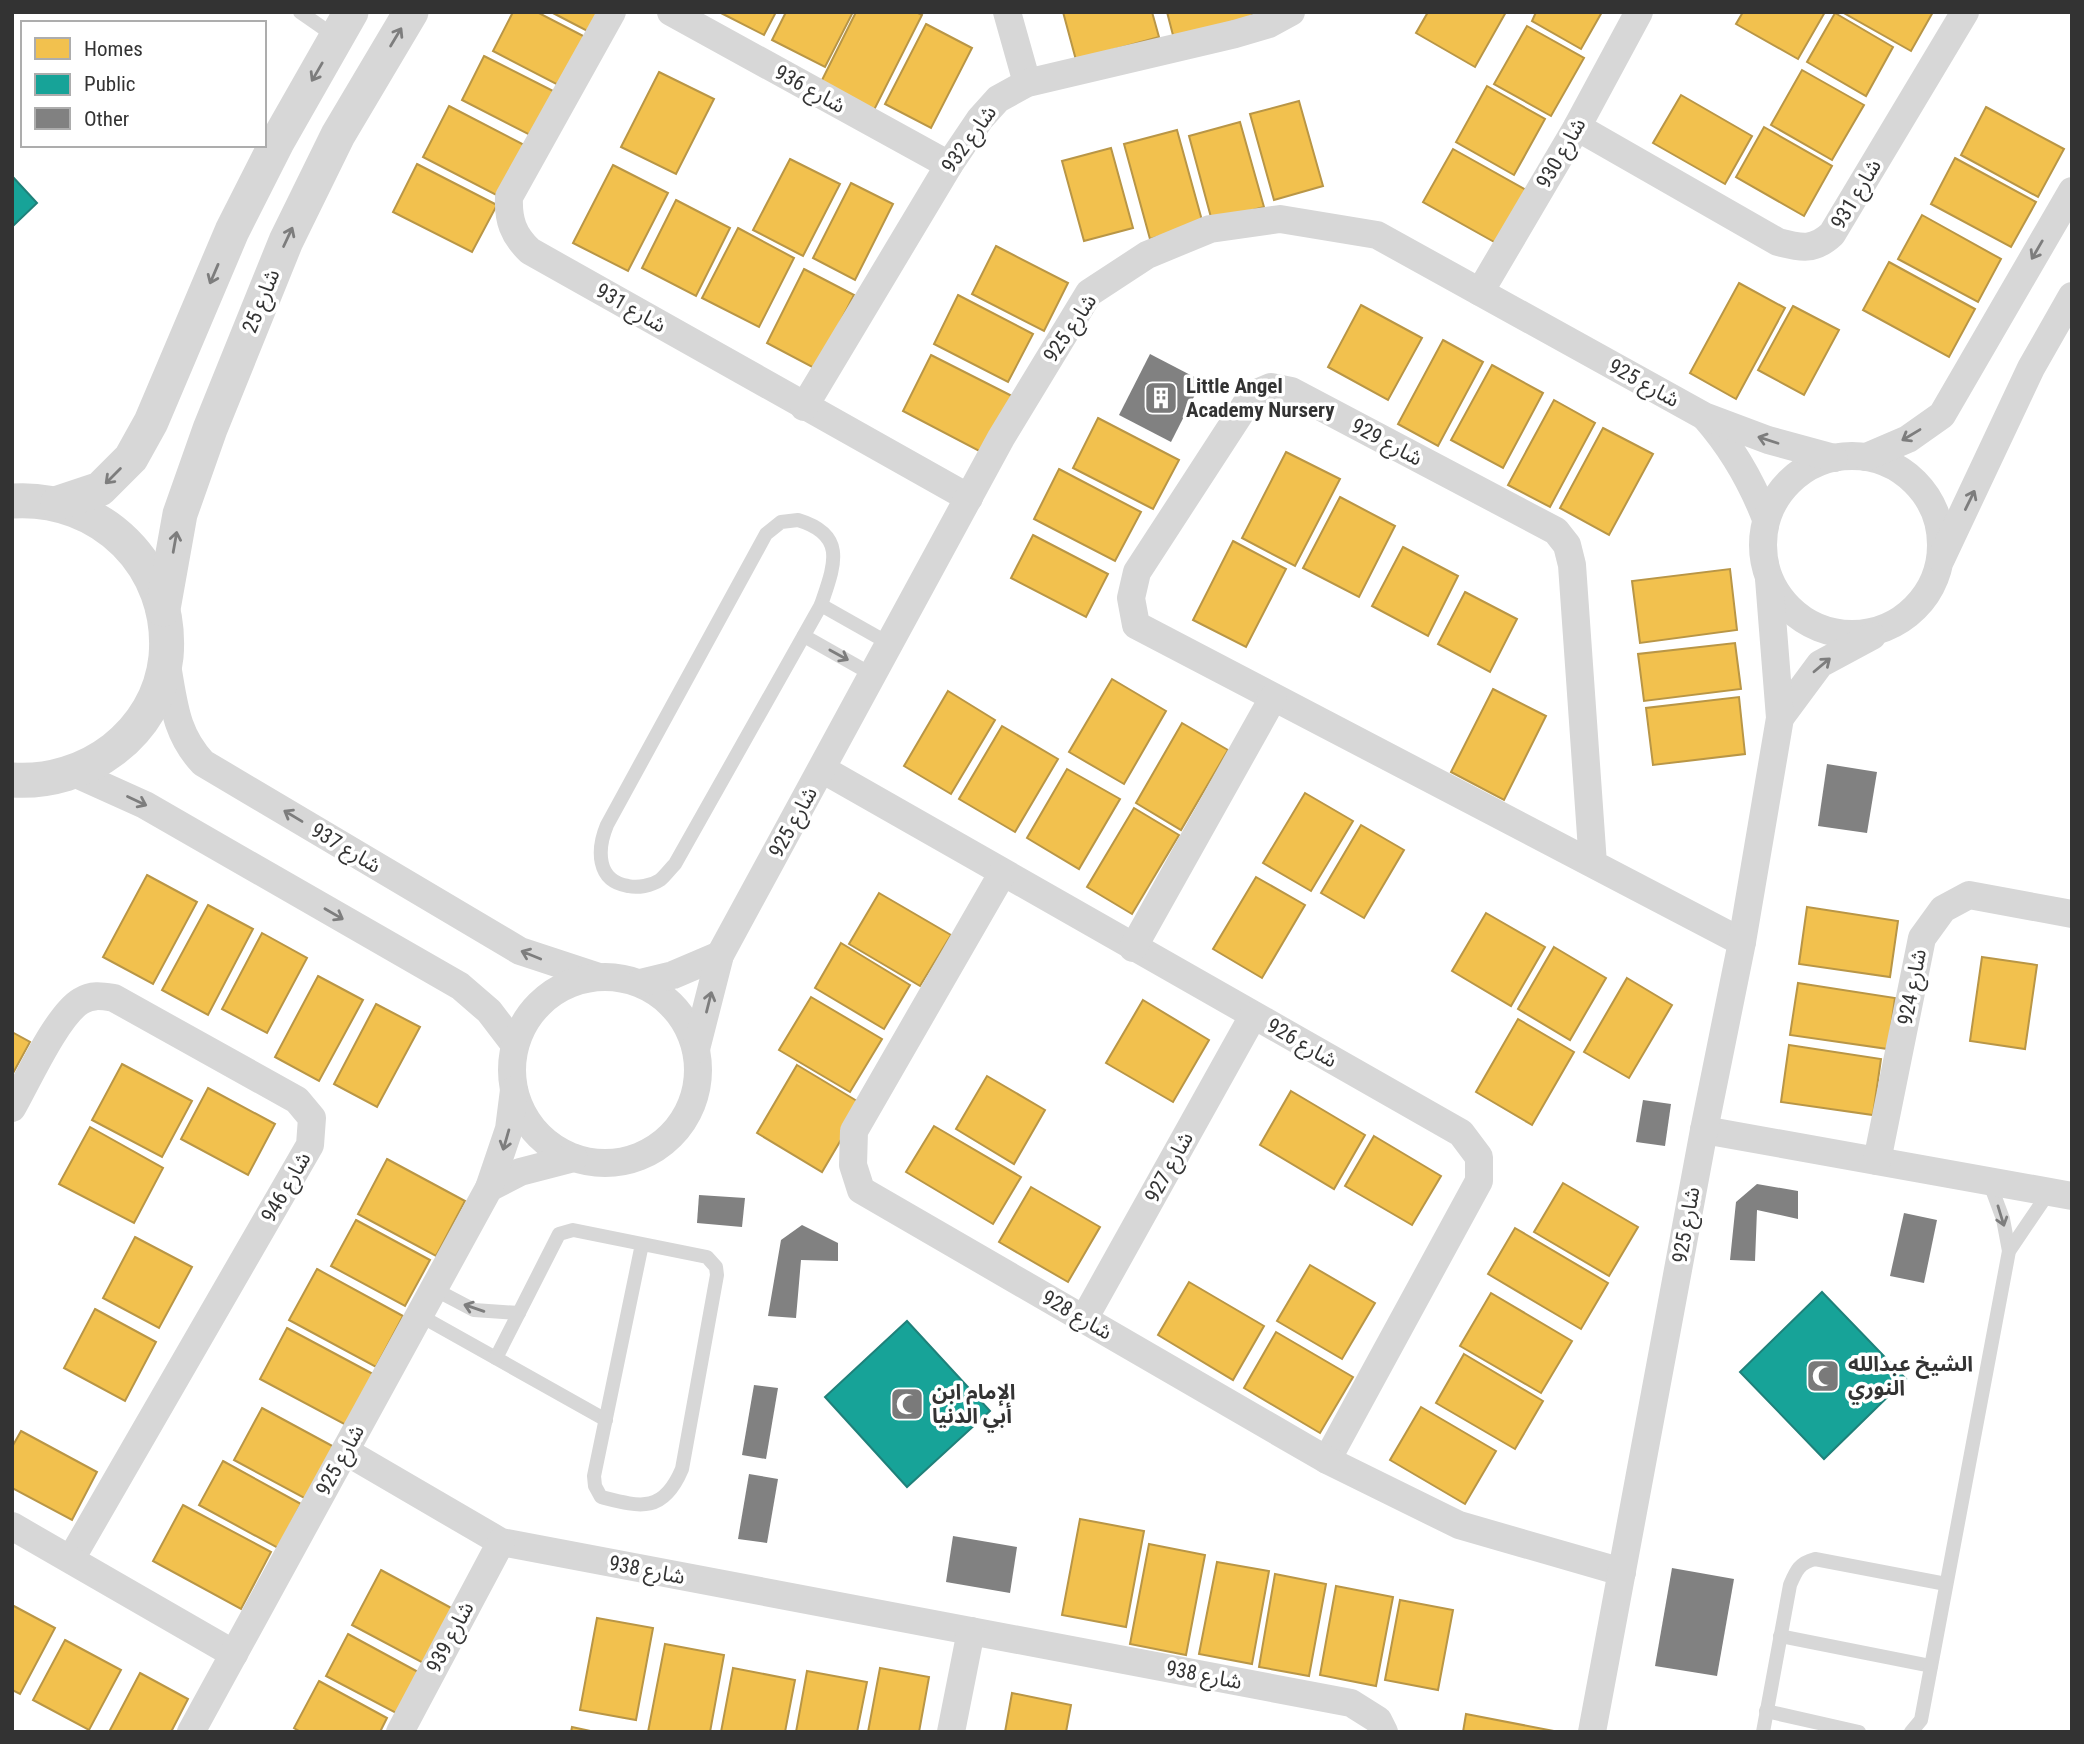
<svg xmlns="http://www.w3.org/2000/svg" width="2084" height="1744" viewBox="0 0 2084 1744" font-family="'Roboto Condensed','Noto Sans Arabic',sans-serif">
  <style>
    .homes { fill: #f2c14e; stroke: #b99646; stroke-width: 2 }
    .public { fill: #17a398; stroke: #1f817a; stroke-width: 2 }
    .building { fill: #818181 }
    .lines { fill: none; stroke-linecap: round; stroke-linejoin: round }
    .service { stroke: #d7d7d7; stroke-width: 14 }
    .minor { stroke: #d7d7d7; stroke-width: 28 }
    .tertiary { stroke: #d7d7d7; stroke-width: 35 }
    .oneway { stroke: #7d7d7d }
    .labels { text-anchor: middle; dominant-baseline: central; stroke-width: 7; stroke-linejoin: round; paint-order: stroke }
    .street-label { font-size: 21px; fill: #333; stroke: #fff }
    .poi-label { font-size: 21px; font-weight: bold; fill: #333; stroke: #fff; text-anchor: start }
  </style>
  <rect width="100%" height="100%" fill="#fff"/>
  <g class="homes">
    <path d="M513,12H537L589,39L564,88L493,51Z"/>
    <path d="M551,12H607L595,35Z"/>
    <path d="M719,12H776L764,35Z"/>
    <path d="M786,12H853L825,67L772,40Z"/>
    <path d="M856,12H916L922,15L874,110L821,82Z"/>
    <path d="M1063,12H1152L1159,37L1076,60Z"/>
    <path d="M1167,12H1252L1253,18L1174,39Z"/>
    <path d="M1428,12H1506L1475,67L1416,33Z"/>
    <path d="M1536,12H1602L1581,49L1532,21Z"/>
    <path d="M1743,12H1825L1798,59L1736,24Z"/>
    <path d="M1842,12H1933L1911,51Z"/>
    <path d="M1835,13L1893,47L1866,96L1807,62Z"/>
    <path d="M926,24L972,48L931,128L885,104Z"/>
    <path d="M1527,26L1584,58L1551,116L1494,84Z"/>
    <path d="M484,56L559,94L536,138L462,100Z"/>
    <path d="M1802,70L1864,105L1832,160L1771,125Z"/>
    <path d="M659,72L714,99L676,174L621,147Z"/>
    <path d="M1487,86L1545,119L1514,175L1456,142Z"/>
    <path d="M1681,95L1752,136L1725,184L1653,143Z"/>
    <path d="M1299,101L1323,186L1274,200L1250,114Z"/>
    <path d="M449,106L530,148L504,199L423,157Z"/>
    <path d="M1986,107L2064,149L2038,197L1961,155Z"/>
    <path d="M1240,122L1264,207L1212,221L1189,136Z"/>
    <path d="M1764,127L1832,166L1804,216L1736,177Z"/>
    <path d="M1177,130L1203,224L1150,239L1124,144Z"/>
    <path d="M1111,148L1133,228L1084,241L1062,161Z"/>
    <path d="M1453,149L1526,190L1496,243L1423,202Z"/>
    <path d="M1955,158L2036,202L2011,247L1931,204Z"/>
    <path d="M790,159L840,184L803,256L753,230Z"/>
    <path d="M417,164L497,205L472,252L393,212Z"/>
    <path d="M613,165L668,193L628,271L573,243Z"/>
    <path d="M851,183L893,204L855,280L813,258Z"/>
    <path d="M676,200L730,228L696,296L642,268Z"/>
    <path d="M1922,215L2001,259L1978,302L1898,259Z"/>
    <path d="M738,228L794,258L759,327L702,298Z"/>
    <path d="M996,246L1068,283L1044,331L972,294Z"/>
    <path d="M1889,262L1975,309L1949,357L1863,310Z"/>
    <path d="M804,269L854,295L816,369L767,343Z"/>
    <path d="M1739,283L1785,308L1736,399L1690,373Z"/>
    <path d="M958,295L1033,334L1008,382L934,344Z"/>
    <path d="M1361,305L1422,338L1388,400L1328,367Z"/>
    <path d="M1793,306L1839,330L1804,395L1758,370Z"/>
    <path d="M1443,340L1483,362L1438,446L1398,424Z"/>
    <path d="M931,355L1012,396L983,453L903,411Z"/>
    <path d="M1492,365L1543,393L1503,468L1451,440Z"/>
    <path d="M1554,400L1595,423L1550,507L1508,485Z"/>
    <path d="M1098,418L1179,460L1153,509L1073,468Z"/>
    <path d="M1603,428L1653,454L1609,535L1560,508Z"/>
    <path d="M1286,452L1340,479L1295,566L1242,538Z"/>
    <path d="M1059,469L1141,512L1115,561L1034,519Z"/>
    <path d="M1340,497L1395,526L1359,597L1303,568Z"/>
    <path d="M1033,535L1108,574L1086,617L1011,578Z"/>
    <path d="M1233,541L1286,569L1246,647L1193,620Z"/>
    <path d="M1403,547L1458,576L1428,636L1372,606Z"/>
    <path d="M1730,569L1737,630L1640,643L1632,581Z"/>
    <path d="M1465,592L1517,619L1490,672L1438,644Z"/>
    <path d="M1735,643L1741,689L1644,701L1638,654Z"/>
    <path d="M1112,679L1166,711L1124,784L1069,752Z"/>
    <path d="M1493,689L1546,716L1504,800L1451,772Z"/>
    <path d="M948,691L995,720L951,794L904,766Z"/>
    <path d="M1739,697L1745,754L1653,765L1646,708Z"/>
    <path d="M1182,723L1228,750L1181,830L1136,803Z"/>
    <path d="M1002,726L1058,759L1015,832L959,799Z"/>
    <path d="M1067,769L1120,799L1079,869L1027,838Z"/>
    <path d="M1305,793L1353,821L1311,891L1263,863Z"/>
    <path d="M1134,808L1179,835L1132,914L1087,887Z"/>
    <path d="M1361,825L1404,850L1364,918L1321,893Z"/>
    <path d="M147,875L197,902L153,984L103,957Z"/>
    <path d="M1256,877L1305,905L1262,978L1213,949Z"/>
    <path d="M879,893L951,935L920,986L849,944Z"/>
    <path d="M208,905L253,929L208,1015L162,990Z"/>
    <path d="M1807,907L1898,921L1890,977L1799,964Z"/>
    <path d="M1486,913L1545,947L1511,1006L1452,971Z"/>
    <path d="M262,933L307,958L267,1033L222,1009Z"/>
    <path d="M841,943L910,985L884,1029L815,988Z"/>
    <path d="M1554,947L1606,978L1570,1040L1518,1009Z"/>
    <path d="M1982,957L2037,965L2025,1049L1970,1041Z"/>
    <path d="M318,976L363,1000L319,1081L275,1057Z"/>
    <path d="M1627,978L1672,1005L1629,1078L1584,1052Z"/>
    <path d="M1798,983L1895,998L1888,1049L1790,1035Z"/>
    <path d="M811,997L882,1039L850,1092L779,1050Z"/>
    <path d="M1143,1000L1209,1040L1173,1102L1106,1063Z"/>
    <path d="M376,1004L420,1027L377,1107L334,1084Z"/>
    <path d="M1518,1019L1574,1052L1532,1125L1476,1092Z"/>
    <path d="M12,1032L30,1042L12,1075Z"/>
    <path d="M1789,1045L1881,1059L1873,1115L1781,1102Z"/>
    <path d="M122,1064L192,1101L162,1157L92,1120Z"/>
    <path d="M797,1065L862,1104L822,1172L757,1133Z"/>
    <path d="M987,1076L1045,1110L1014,1164L956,1129Z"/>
    <path d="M208,1088L275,1124L248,1175L181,1139Z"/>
    <path d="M1291,1091L1365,1135L1334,1189L1260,1145Z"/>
    <path d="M934,1126L1021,1177L993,1224L906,1172Z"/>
    <path d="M90,1127L163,1168L134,1223L59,1184Z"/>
    <path d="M1374,1136L1441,1176L1412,1225L1345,1186Z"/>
    <path d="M387,1159L465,1201L436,1256L358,1214Z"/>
    <path d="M1563,1183L1638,1227L1609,1276L1534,1232Z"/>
    <path d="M1031,1187L1100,1227L1068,1282L999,1242Z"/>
    <path d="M356,1220L430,1260L405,1306L331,1266Z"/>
    <path d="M1515,1228L1608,1283L1581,1329L1488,1274Z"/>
    <path d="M135,1237L192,1267L159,1328L103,1298Z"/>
    <path d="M1310,1265L1375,1303L1342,1359L1277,1321Z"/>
    <path d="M317,1269L403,1316L376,1367L289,1320Z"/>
    <path d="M1189,1282L1264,1326L1233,1380L1158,1335Z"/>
    <path d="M1491,1293L1572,1341L1541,1393L1460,1346Z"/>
    <path d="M95,1309L156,1342L125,1401L64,1368Z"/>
    <path d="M287,1328L373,1374L346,1425L260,1379Z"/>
    <path d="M1276,1332L1353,1377L1320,1433L1244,1388Z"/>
    <path d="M1464,1354L1543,1401L1515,1449L1436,1403Z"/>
    <path d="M1421,1407L1496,1451L1465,1504L1390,1460Z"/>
    <path d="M262,1408L336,1448L308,1500L234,1460Z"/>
    <path d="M21,1431L97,1472L72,1520L12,1488V1447Z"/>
    <path d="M223,1461L301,1504L278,1548L199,1505Z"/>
    <path d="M183,1505L271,1552L241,1609L153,1561Z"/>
    <path d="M1080,1519L1144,1531L1126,1627L1062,1615Z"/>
    <path d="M1149,1544L1205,1555L1186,1655L1130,1644Z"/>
    <path d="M1217,1562L1269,1571L1252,1664L1199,1654Z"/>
    <path d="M381,1570L455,1610L427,1665L352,1625Z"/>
    <path d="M1275,1574L1326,1584L1309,1676L1259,1667Z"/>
    <path d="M1336,1586L1393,1597L1376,1686L1320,1675Z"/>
    <path d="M1400,1600L1453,1610L1438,1690L1385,1680Z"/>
    <path d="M12,1605L55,1628L20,1694L12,1690Z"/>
    <path d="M597,1618L653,1628L636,1720L580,1710Z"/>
    <path d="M348,1634L420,1673L398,1714L326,1676Z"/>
    <path d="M65,1640L121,1670L89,1730L33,1700Z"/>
    <path d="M665,1644L724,1655L710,1732H648Z"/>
    <path d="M733,1668L795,1680L785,1732H721Z"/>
    <path d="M880,1668L929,1677L919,1732H868Z"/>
    <path d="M807,1671L867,1682L857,1732H796Z"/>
    <path d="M140,1673L188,1699L171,1732H109Z"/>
    <path d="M319,1681L387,1718L380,1732H301L294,1728Z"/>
    <path d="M1012,1693L1071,1705L1066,1732H1005Z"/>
    <path d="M1466,1714L1559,1732H1463Z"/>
    <path d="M572,1727L595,1732H571Z"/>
  </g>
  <g class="public">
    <path d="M12,176L37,203L12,227Z"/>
    <path d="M1822,1292L1906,1379L1824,1459L1740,1372Z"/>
    <path d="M907,1321L990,1411L907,1487L825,1397Z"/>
  </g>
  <g class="building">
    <path d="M1150,354L1202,381L1171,442L1119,415Z"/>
    <path d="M1827,764L1877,772L1867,833L1818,826Z"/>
    <path d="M1643,1100L1671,1104L1665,1146L1636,1142Z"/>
    <path d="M1757,1184L1798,1191V1219L1757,1210L1755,1261L1730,1260L1736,1202Z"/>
    <path d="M699,1195L745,1198L742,1227L697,1223Z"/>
    <path d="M1904,1213L1937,1220L1924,1283L1890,1276Z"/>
    <path d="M802,1225L838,1243V1261L801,1260L796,1318L768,1316L781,1240Z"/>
    <path d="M754,1385L778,1388L766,1459L742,1455Z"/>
    <path d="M749,1474L778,1479L767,1543L738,1539Z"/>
    <path d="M953,1536L1017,1547L1010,1593L946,1582Z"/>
    <path d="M1672,1568L1734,1579L1717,1676L1655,1666Z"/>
  </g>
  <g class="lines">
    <g class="service">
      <path d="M300,12L336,37"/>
      <path d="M798,520C848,535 834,566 821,605L675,864C670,869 665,876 660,880C651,886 638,888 628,886C596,881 597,849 607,825L766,534L781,522Z"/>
      <path d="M821,605L890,644"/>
      <path d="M804,636L873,675"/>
      <path d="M1989,1181L2003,1219L2009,1251"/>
      <path d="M434,1289L474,1310L519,1313"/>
      <path d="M419,1315L606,1420"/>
      <path d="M496,1358L559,1234L573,1230L707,1257L716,1267L717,1275L682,1469C663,1514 640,1507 601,1497L595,1486L594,1476L642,1244"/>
      <path d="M1780,1636L1931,1666"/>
      <path d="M1766,1711L1859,1732"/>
      <path d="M1763,1732L1790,1585C1796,1571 1799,1563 1815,1559L1946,1584"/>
      <path d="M1911,1732L1921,1720L2009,1251L2049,1192"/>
    </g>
    <g class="minor">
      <path d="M612,12L509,197C508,220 513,235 530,251L969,498"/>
      <path d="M671,12L949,165"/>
      <path d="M1007,12L1027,83"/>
      <path d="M1577,127L1778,242C1801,248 1814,251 1832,234L1965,12"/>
      <path d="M1480,292L1577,127L1639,12"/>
      <path d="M804,407L949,165L980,119L998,99L1027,83L1235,34L1269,24L1291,12"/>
      <path d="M1706,418C1733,449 1751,480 1766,519"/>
      <circle cx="1852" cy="545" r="89"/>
      <path d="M1866,457L1908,439L1942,415L2072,191"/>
      <path d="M1941,559L2031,368L2072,296"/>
      <path d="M166,660C174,701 174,732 203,763L520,951L596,976"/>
      <path d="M1780,718L1820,664L1872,636"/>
      <path d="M822,769L1461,1133L1479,1157V1181L1327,1460"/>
      <path d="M74,773L145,805L460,986L489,1011L515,1045"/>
      <path d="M1593,864L1572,565L1567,545L1556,531L1291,391L1271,387L1252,395L1137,572L1131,598L1136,625L1742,942"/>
      <path d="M1002,874L854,1131L853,1165L861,1190L1327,1460L1459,1525L1622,1572"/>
      <path d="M1133,948L1273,698"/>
      <circle cx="605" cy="1070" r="93"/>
      <path d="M640,983L673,975L720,955"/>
      <path d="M696,1049L720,955L1001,438L1089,293L1147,255L1210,229L1280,219L1377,235L1704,416L1768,440L1834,458"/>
      <path d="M12,1108C27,1082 57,1015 81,1001C92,994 102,996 114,998L297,1100L312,1118L310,1145L71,1559"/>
      <path d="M1704,1130L2072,1196"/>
      <path d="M1877,1161L1922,938L1943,909L1969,895L2072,914"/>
      <path d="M489,1188L520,1172L574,1158"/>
      <path d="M1084,1319L1253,1016"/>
      <path d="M345,1451L501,1542L1351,1703L1378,1720L1384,1732"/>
      <path d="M12,1526L234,1654"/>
      <path d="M191,1732L489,1188L509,1129L514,1090"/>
      <path d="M400,1732L501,1542"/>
      <path d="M951,1732L971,1631"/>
      <path d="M1592,1732L1704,1130L1742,942L1780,718L1769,579"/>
    </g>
    <g class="tertiary">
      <path d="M12,501C101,495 174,566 166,657C158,734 86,785 12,780"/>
      <path d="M58,503L100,489L131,458L151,422L232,231L277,142L351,12"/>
      <path d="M163,609L180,514L210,429L286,241L338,135L411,12"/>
    </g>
  </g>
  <defs><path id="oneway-shaft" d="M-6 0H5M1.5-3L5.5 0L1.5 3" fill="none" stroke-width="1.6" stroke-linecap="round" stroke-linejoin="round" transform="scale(1.75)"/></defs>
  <g class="oneway">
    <use href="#oneway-shaft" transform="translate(396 37) rotate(-59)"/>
    <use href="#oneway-shaft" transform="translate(317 72) rotate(120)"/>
    <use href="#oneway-shaft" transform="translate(288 237) rotate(-65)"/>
    <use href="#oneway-shaft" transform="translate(2037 250) rotate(120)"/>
    <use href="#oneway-shaft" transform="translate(214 274) rotate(113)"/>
    <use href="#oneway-shaft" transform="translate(1911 435) rotate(149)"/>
    <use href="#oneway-shaft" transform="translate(1768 440) rotate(-162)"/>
    <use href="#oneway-shaft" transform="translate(113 476) rotate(135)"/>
    <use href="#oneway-shaft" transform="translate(1970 500) rotate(-64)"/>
    <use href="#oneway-shaft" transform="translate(175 542) rotate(-80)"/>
    <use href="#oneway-shaft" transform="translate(839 655) rotate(29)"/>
    <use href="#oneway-shaft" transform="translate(1822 665) rotate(-40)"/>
    <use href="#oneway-shaft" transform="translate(137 801) rotate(25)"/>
    <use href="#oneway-shaft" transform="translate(293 816) rotate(-149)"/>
    <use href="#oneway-shaft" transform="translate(334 914) rotate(30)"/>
    <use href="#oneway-shaft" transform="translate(531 955) rotate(-158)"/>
    <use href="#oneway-shaft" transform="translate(709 1002) rotate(-76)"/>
    <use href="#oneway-shaft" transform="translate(506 1140) rotate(106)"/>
    <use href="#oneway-shaft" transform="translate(2001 1216) rotate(73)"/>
    <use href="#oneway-shaft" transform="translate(474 1308) rotate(-161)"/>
  </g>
  <defs>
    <symbol id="building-square" viewBox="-11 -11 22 22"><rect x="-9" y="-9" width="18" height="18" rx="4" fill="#7a7a7a" stroke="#fff"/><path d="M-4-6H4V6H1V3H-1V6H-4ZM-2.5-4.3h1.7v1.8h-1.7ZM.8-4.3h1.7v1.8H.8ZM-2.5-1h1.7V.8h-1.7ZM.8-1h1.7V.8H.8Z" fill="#fff"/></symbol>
    <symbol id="mosque-square" viewBox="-11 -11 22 22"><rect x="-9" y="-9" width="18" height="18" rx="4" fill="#7a7a7a" stroke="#fff"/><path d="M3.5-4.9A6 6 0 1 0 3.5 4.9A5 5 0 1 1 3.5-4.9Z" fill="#fff"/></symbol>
  </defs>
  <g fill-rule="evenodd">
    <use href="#building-square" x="1142" y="379" width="38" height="38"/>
    <use href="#mosque-square" x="1804" y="1357" width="38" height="38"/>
    <use href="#mosque-square" x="888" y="1385" width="38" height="38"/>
  </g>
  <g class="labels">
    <g class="street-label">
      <text transform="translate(810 89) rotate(29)">شارع 936</text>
      <text transform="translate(969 139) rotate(-54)">شارع 932</text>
      <text transform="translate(1561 153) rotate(-60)">شارع 930</text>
      <text transform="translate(1856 194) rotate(-59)">شارع 931</text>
      <text transform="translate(261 301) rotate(-68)">شارع 25</text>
      <text transform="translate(631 308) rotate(30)">شارع 931</text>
      <text transform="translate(1070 328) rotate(-56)">شارع 925</text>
      <text transform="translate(1644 383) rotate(29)">شارع 925</text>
      <text transform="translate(1387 442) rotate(28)">شارع 929</text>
      <text transform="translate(793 822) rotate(-61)">شارع 925</text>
      <text transform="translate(346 848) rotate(31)">شارع 937</text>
      <text transform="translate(1912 987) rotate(-79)">شارع 924</text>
      <text transform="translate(1302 1043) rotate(30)">شارع 926</text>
      <text transform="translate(1169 1167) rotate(-61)">شارع 927</text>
      <text transform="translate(286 1187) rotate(-60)">شارع 946</text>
      <text transform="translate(1686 1225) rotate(-80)">شارع 925</text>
      <text transform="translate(1077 1315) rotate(30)">شارع 928</text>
      <text transform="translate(340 1460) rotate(-61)">شارع 925</text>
      <text transform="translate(647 1570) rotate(11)">شارع 938</text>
      <text transform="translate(450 1637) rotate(-62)">شارع 939</text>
      <text transform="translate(1204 1675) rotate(11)">شارع 938</text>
    </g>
    <g class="poi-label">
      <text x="1186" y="386">Little Angel<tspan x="1186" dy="24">Academy Nursery</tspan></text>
      <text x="1848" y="1364">الشيخ عبدالله<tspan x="1848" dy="24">النوري</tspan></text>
      <text x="932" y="1392">الإمام ابن<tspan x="932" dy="24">أبي الدنيا</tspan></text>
    </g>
  </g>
  <rect width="2084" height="1744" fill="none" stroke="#333333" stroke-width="28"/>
  <rect x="21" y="21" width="245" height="126" fill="#ffffff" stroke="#adadad" stroke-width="2"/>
  <rect x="35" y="38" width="35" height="21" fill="#f2c14e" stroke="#adadad" stroke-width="2"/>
  <text x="84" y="56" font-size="21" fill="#333333">Homes</text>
  <rect x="35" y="74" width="35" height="21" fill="#17a398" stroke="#adadad" stroke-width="2"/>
  <text x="84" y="91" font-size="21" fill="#333333">Public</text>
  <rect x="35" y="108" width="35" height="21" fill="#818181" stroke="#adadad" stroke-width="2"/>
  <text x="84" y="126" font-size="21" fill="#333333">Other</text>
</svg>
